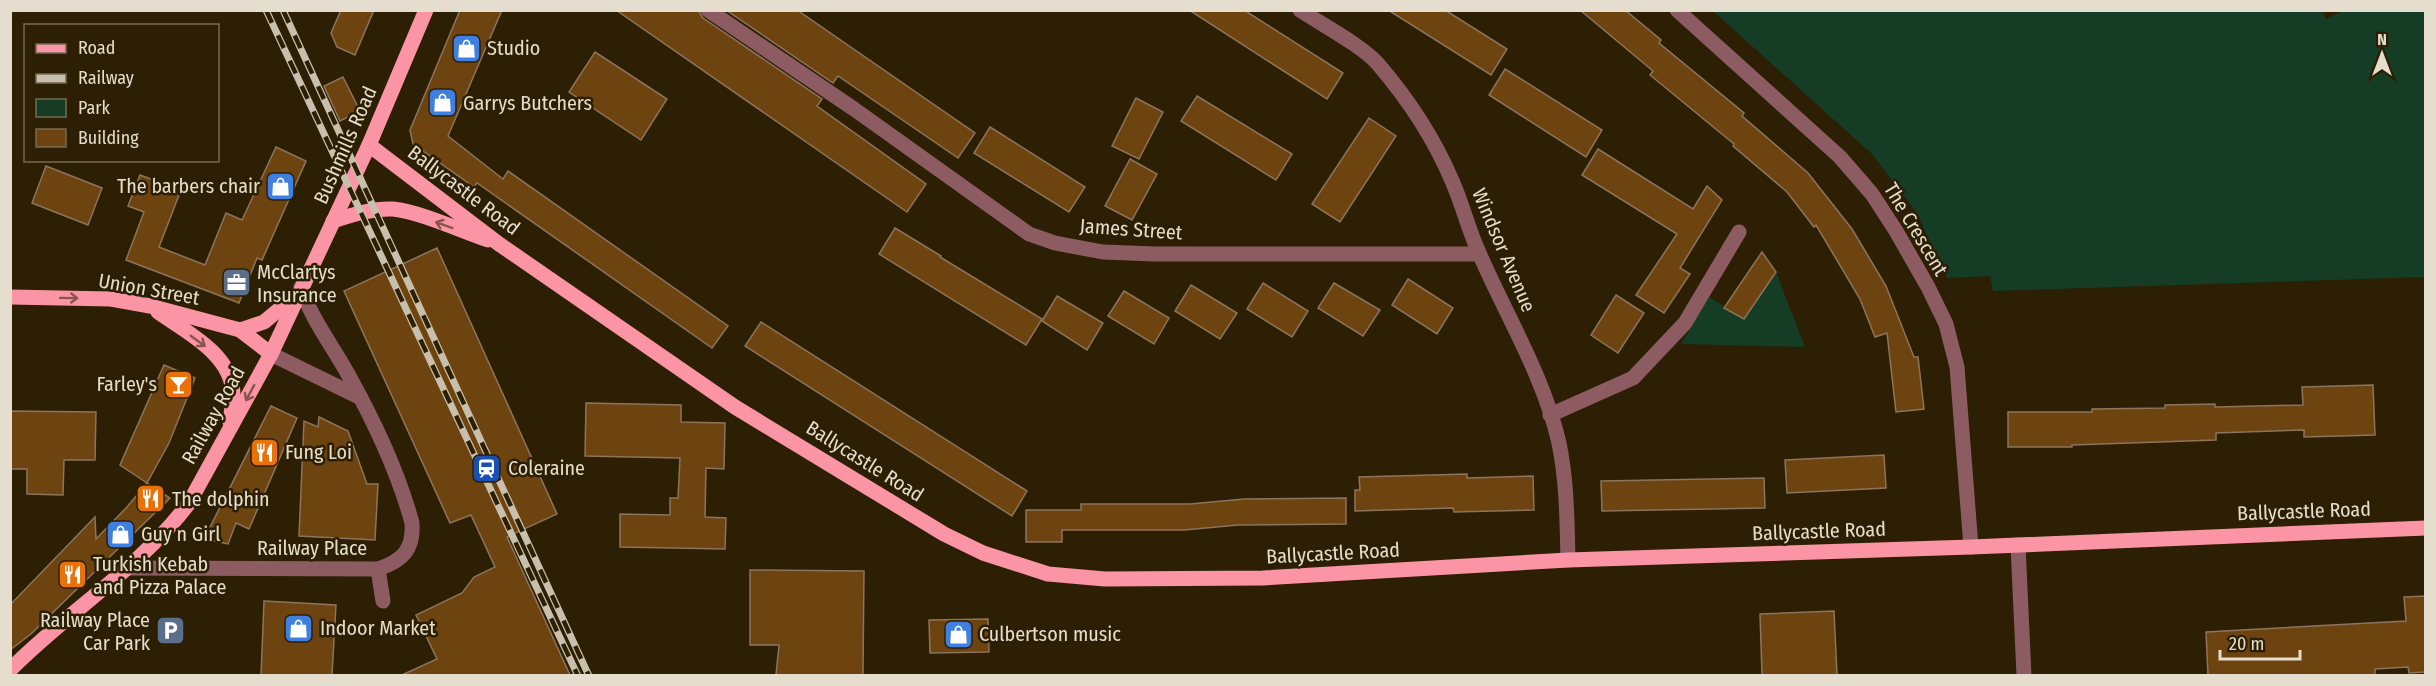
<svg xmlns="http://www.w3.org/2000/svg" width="2436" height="686" viewBox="0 0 2436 686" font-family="'Fira Sans Condensed',sans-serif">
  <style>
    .green { fill: #153c24 }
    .building { fill: #6d4410; stroke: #8d745c; stroke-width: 1.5 }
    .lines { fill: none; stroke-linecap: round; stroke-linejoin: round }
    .minor { stroke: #8d5c63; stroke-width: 15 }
    .major { stroke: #fb95a6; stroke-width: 15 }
    .rail-casing { stroke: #c8bfad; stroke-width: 7 }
    .rail { stroke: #2c1f03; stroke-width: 4.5; stroke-dasharray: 14; stroke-linecap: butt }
    .oneway { stroke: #89544c }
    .labels { text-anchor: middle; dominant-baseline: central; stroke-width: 5; stroke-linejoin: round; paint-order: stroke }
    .poi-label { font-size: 20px; fill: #e5ddcd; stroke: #2c1f03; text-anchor: start }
    .street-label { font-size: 20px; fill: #e5ddcd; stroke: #2c1f03 }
  </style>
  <rect width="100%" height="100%" fill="#2c1f03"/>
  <g class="green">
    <path d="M2322,10L2326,19L2342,11H2425V277L1993,291L1990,276L1947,278L1916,212L1872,154L1713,11Z"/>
    <path d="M1776,272L1805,347L1681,344L1709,297L1744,318Z"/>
  </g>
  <g class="building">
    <path d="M341,10H374L355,55L337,47L331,33Z"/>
    <path d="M460,10H502L448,136L503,179L508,171L728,326L712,348L477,183L474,187L413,144L410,130Z"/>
    <path d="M616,10H698L703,18L822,99L817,106L926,184L907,212Z"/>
    <path d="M726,10H797L975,133L958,158L838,76L833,83Z"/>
    <path d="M1189,10H1244L1343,73L1327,99Z"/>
    <path d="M1388,10H1445L1507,49L1491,75Z"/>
    <path d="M1580,10H1625L1661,40L1659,43L1744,113L1742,116L1808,173L1852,229L1886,286L1914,357H1918L1924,409L1896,412L1887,333L1875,337L1860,299L1816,225L1814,227L1787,192L1733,146L1734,144L1650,75L1653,71Z"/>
    <path d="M595,52L667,99L641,140L569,92Z"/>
    <path d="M1505,69L1602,130L1586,157L1489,95Z"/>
    <path d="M343,77L360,111L340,121L324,86Z"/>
    <path d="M1197,96L1292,154L1276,180L1181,121Z"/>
    <path d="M1136,98L1163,112L1139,159L1112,146Z"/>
    <path d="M1369,118L1396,136L1340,222L1312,204Z"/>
    <path d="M990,127L1085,187L1069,212L974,153Z"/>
    <path d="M276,147L306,161L262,260L257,258L239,303L126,260L144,212L128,206L140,175L181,190L159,247L205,265L226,213L242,220Z"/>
    <path d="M1598,149L1693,209L1707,186L1722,200L1680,268L1690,274L1664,313L1636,295L1677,234L1582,175Z"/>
    <path d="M1130,159L1157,174L1132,220L1105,206Z"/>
    <path d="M46,166L102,188L88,225L32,203Z"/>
    <path d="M895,228L941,256L940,257L1042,319L1026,345L879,254Z"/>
    <path d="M437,248L557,514L507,537L570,675H402L437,659L416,615L462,593L474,577L495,567L471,515L450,523L344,291Z"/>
    <path d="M1762,252L1776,272L1744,319L1724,308Z"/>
    <path d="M1408,279L1453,308L1437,334L1392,305Z"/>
    <path d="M1263,283L1308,311L1292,337L1247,309Z"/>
    <path d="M1334,283L1380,310L1363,336L1318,308Z"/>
    <path d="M1191,285L1237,313L1220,339L1175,311Z"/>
    <path d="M1124,291L1169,318L1154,344L1108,316Z"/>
    <path d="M1616,295L1644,313L1618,353L1591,335Z"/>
    <path d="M1057,296L1103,323L1087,350L1042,321Z"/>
    <path d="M761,322L1027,491L1012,516L745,346Z"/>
    <path d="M164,365L195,378L169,443L147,483L120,465Z"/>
    <path d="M2373,385L2375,435L2304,437V430L2216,433V440L2072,445V447H2008V412H2092V409L2165,408V405L2215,404V407L2303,405L2302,387Z"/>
    <path d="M586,403L681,405V422L725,423L724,469L706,468L705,517L726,518L725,549L620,547V514L670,515V498H678L680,458L585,456Z"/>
    <path d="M271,406L297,418L249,529L236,523L228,544L204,539Z"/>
    <path d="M10,411L96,412L95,460H64L63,495L27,494V469H10Z"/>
    <path d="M319,417L348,431L367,484H378L375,540L299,536L304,421L318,427Z"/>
    <path d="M1884,455L1886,488L1787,493L1785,460Z"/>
    <path d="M1467,474V478L1533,476L1534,510L1454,512L1453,508L1355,511V490H1360L1359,477Z"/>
    <path d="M1764,478L1765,508L1602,511L1601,481Z"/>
    <path d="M147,483L170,498L31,634L10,650V605L95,517L96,539L127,507Z"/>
    <path d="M1346,498V524L1238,525L1184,530H1062V542H1026V510H1081V504H1190L1244,499Z"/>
    <path d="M750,570L864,571L863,675H776L779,645H750Z"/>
    <path d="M2426,596V672L2409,673L2408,667L2375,669V675H2208L2206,632L2406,621L2404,597Z"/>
    <path d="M264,601L336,605L332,675H261Z"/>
    <path d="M1834,611L1837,675H1762L1760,614Z"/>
    <path d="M988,619L989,652L930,653L929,620Z"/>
  </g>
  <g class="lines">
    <g class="minor">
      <path d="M708,10L854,109L1029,234L1055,243L1103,252L1155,254H1479"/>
      <path d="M1300,10C1321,24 1364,47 1378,64C1409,100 1435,140 1453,183C1463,206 1469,232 1480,255C1507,317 1544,377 1559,443C1567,482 1567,521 1568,560"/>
      <path d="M1677,10L1840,157L1872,194L1896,231L1928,287L1946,324L1957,367L1971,547"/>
      <path d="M271,354L361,398"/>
      <path d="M1550,415L1633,378L1685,323L1739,232"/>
      <path d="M2018,545L2024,676"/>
      <path d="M126,568L378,569C402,561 414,550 412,523C398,471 375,423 349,376C333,346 312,321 301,287"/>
      <path d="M378,569L383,601"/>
    </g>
    <g class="major">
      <path d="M369,145L499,244L735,407L944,534L983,553L1048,574L1105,579L1263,578L1568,560L1971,547L2426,528"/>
      <path d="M333,221C352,215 373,208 393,209C421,212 461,231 488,240"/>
      <path d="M10,297L111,299L150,306L240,330L271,354"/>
      <path d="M158,312C186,332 232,354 233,394C233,403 231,413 230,422"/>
      <path d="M240,330L264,322L293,298"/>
      <path d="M10,670C67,612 140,568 189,503L271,354L369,145L426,10"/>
    </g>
    <defs>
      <g id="rail">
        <path d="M266,10L578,676"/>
        <path d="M283,10L589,676"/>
      </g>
    </defs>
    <use href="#rail" class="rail-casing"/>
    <use href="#rail" class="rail"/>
  </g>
  <defs><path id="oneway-shaft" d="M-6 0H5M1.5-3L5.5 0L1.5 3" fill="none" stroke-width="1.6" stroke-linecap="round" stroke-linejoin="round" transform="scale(1.5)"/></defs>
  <g class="oneway">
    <use href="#oneway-shaft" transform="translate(444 225) rotate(-160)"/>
    <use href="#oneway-shaft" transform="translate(69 298) rotate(1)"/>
    <use href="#oneway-shaft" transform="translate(198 341) rotate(36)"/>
    <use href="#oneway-shaft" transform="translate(250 393) rotate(118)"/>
  </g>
  <defs>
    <symbol id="shop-square" viewBox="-11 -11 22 22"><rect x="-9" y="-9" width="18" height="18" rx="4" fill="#3f7fe0" stroke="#2c1f03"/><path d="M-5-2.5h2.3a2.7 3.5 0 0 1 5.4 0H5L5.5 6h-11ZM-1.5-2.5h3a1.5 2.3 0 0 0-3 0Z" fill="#fff"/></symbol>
    <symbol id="office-square" viewBox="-11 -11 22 22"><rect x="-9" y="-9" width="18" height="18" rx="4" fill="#5c6f8a" stroke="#2c1f03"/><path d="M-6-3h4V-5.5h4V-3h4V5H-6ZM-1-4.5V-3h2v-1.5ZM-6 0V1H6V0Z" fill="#fff"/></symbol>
    <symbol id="bar-square" viewBox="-11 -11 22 22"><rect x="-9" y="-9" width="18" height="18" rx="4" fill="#e8710a" stroke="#2c1f03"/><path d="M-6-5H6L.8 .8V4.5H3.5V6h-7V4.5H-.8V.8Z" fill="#fff"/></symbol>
    <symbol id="restaurant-square" viewBox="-11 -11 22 22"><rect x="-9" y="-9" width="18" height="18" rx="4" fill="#e8710a" stroke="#2c1f03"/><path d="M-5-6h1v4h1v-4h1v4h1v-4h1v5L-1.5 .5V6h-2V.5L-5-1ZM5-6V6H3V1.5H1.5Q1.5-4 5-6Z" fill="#fff"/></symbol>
    <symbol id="station-square" viewBox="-11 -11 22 22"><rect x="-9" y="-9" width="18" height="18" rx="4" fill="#1a4fb4" stroke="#2c1f03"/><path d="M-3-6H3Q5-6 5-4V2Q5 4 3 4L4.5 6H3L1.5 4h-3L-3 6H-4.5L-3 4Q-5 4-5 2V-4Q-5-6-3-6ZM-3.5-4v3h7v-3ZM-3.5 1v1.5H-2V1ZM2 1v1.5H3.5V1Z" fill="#fff"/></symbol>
    <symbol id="parking-square" viewBox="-11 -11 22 22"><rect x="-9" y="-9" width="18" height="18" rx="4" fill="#5c6f8a" stroke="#2c1f03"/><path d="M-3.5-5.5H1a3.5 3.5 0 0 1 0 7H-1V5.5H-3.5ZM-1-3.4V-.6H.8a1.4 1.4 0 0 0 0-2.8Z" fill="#fff"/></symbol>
  </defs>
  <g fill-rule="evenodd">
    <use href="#shop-square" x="450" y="32" width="33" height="33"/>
    <use href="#shop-square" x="426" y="86" width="33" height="33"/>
    <use href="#shop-square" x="264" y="170" width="33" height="33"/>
    <use href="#office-square" x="220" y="266" width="33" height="33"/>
    <use href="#bar-square" x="162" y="368" width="33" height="33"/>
    <use href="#restaurant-square" x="248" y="436" width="33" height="33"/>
    <use href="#station-square" x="470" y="452" width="33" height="33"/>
    <use href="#restaurant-square" x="134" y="482" width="33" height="33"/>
    <use href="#shop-square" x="104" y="518" width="33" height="33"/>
    <use href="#restaurant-square" x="56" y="558" width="33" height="33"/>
    <use href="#shop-square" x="282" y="612" width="33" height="33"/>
    <use href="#parking-square" x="154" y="614" width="33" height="33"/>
    <use href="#shop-square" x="942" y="618" width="33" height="33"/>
  </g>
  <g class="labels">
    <g class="poi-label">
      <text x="487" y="48">Studio</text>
      <text x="463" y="103">Garrys Butchers</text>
      <text x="260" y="186" text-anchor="end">The barbers chair</text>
      <text x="257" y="272">McClartys<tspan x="257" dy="23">Insurance</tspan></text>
      <text x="157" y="384" text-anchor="end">Farley's</text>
      <text x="285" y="452">Fung Loi</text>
      <text x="508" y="468">Coleraine</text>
      <text x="172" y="499">The dolphin</text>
      <text x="141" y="534">Guy n Girl</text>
      <text x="93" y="564">Turkish Kebab<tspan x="93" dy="23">and Pizza Palace</tspan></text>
      <text x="150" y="620" text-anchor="end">Railway Place<tspan x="150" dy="23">Car Park</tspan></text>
      <text x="320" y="628">Indoor Market</text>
      <text x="979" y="634">Culbertson music</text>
    </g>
    <g class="street-label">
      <text transform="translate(345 145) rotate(-66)">Bushmills Road</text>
      <text transform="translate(464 190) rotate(37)">Ballycastle Road</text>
      <text transform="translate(1131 229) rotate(4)">James Street</text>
      <text transform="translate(1916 229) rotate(59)">The Crescent</text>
      <text transform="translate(1504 250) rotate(67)">Windsor Avenue</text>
      <text transform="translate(149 289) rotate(10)">Union Street</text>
      <text transform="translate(213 415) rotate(-61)">Railway Road</text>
      <text transform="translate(865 461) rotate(32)">Ballycastle Road</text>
      <text transform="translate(2304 511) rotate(-2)">Ballycastle Road</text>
      <text transform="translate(1819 531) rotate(-2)">Ballycastle Road</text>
      <text x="312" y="548">Railway Place</text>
      <text transform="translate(1333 553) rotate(-3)">Ballycastle Road</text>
    </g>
  </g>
  <rect width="2436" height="686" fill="none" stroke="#e5ddcd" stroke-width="24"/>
  <rect x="24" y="24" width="195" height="138" fill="#2c1f03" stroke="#766b54" stroke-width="1.5"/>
  <rect x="36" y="44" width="30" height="9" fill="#fb95a6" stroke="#766b54" stroke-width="1.5"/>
  <text x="78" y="54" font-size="18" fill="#e5ddcd">Road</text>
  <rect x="36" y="74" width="30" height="9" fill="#c8bfad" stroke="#766b54" stroke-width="1.5"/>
  <text x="78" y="84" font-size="18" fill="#e5ddcd">Railway</text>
  <rect x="36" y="99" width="30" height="18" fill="#153c24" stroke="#766b54" stroke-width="1.5"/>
  <text x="78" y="114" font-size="18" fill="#e5ddcd">Park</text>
  <rect x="36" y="129" width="30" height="18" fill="#6d4410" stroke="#766b54" stroke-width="1.5"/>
  <text x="78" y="144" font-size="18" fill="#e5ddcd">Building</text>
  <g transform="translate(2382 54)" stroke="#2c1f03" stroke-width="4.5" paint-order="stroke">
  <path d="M0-4.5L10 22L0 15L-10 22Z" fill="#e5ddcd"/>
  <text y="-9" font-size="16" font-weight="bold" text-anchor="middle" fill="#e5ddcd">N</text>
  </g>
  <path d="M2220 650v9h80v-9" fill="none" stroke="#e5ddcd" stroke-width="3"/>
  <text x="2229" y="650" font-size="18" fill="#e5ddcd" stroke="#2c1f03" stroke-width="4.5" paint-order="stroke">20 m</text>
</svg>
